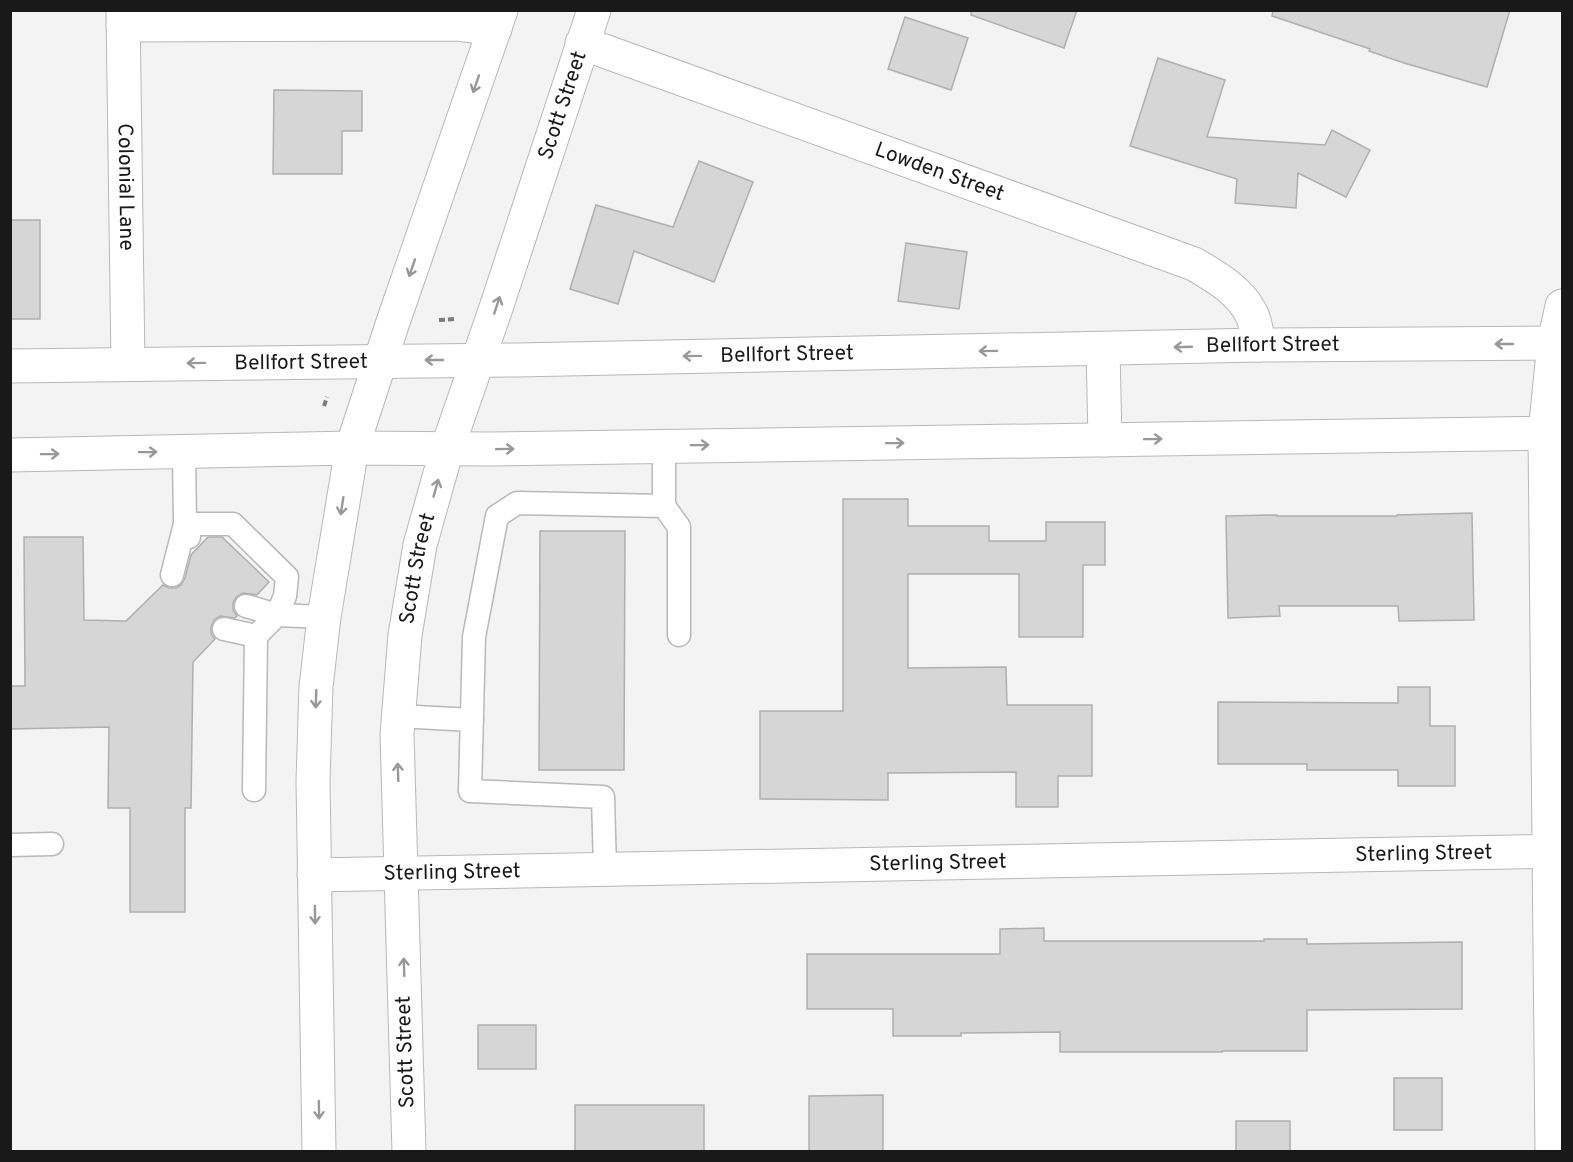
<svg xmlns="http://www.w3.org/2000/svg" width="1573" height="1162" viewBox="0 0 1573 1162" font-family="Overpass,sans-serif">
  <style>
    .building { fill: #d6d6d7; stroke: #b0afb0; stroke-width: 1.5 }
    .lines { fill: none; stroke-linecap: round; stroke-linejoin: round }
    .service-casing { stroke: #b8b8b9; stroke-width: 25 }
    .minor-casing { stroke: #b8b8b9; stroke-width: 35 }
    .secondary-casing { stroke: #b8b8b9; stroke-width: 35 }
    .path { stroke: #7c7c7d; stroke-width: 4; stroke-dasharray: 6 3; stroke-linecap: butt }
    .service { stroke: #fff; stroke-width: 22 }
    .minor { stroke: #fff; stroke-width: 33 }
    .secondary { stroke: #fff; stroke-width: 33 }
    .oneway { stroke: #989898 }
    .labels { text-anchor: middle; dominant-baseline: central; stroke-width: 5; stroke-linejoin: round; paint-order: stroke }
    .street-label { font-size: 21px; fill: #19191a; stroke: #fff }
  </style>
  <rect width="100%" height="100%" fill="#f3f3f4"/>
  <g class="building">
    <path d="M971,10H1077L1064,48L971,15Z"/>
    <path d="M1273,10H1510L1487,87L1404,63L1369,51L1370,49L1272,16Z"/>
    <path d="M905,17L968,38L951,90L888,69Z"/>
    <path d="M1158,58L1225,80L1207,137L1325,145L1332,130L1370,150L1346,197L1298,173L1296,208L1235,203L1237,179L1130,146Z"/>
    <path d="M274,90L362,91V131H342V174H273Z"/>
    <path d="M699,161L753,182L714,282L634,251L618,304L570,289L596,205L673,227Z"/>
    <rect x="10" y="220" width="30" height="99"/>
    <path d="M906,243L967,252L959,309L898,301Z"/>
    <path d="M843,499H908V526H989V541H1046V522H1105V565H1083V637H1019V574H908V668L1006,667L1007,705H1092V776H1058V807H1016V772L888,773V800L760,799V711H843Z"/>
    <path d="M1472,513L1474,620L1399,621L1398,606H1279L1280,616L1228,618L1226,516L1277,515V516H1397V515Z"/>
    <path d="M540,531H625L624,770H539Z"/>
    <path d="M24,537H83L84,620L126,621L163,585L169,588H176L181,585L185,578L191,555L208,537H222L269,582L257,595L243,593L236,597L233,603V610L237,616L235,618L220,616L214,620L211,627V634L215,639L193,662L191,808H185V912H130V808H108L109,727L10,729V686H25Z"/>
    <path d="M1398,687H1430V726H1455V786H1398V770H1307V764H1218V702L1398,703Z"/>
    <path d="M1044,928V941H1264V939H1307V944L1462,942V1009L1307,1010V1051H1222V1052H1060V1032L961,1033V1036H893V1009H807V954H1000V929Z"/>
    <rect x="478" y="1025" width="58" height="44"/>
    <rect x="1394" y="1078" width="48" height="52"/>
    <path d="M883,1095V1152H809V1096Z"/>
    <rect x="575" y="1105" width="129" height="47"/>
    <rect x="1236" y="1121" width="54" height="31"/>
  </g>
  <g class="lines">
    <defs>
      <g id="service">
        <path d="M664,446V506"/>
        <path d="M184,452L185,524L189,537"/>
        <path d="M172,575L185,524H233L287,577L285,596L277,615L256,636L224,629"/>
        <path d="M246,606L277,615L324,617"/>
        <path d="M398,716L472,720"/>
        <path d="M254,790L256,636"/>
        <path d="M10,845L52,844"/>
        <path d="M605,869L603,797L470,791L474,637L497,516L517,503L664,506L679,527V635"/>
      </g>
      <g id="minor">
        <path id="s1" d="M123,10L128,364"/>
        <path d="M123,25L456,24L495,29"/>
        <path id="s2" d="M582,43L1194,264C1216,277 1239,290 1251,313C1256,322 1257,335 1259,345"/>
        <path id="s3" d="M314,875L1562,851"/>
        <path d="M1552,1152L1545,433L1554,343L1562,306"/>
      </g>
      <g id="secondary">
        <path d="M1103,349L1105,440"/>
        <path id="s4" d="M10,366L517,360L1259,345L1562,343"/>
        <path d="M10,455L352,448L488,449L1562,433"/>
        <path d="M319,1152L313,781L316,687L324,617L352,448L393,322L501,10"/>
        <path id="s5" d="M409,1152L397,734L405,635L420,545L447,449L496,308L594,10"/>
      </g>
    </defs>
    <use href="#service" class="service-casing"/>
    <use href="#minor" class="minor-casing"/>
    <use href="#secondary" class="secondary-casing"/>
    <g class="path">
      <path d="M439,320L456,319"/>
      <path d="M324,406L327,397"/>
    </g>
    <use href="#service" class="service"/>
    <use href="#minor" class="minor"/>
    <use href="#secondary" class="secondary"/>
  </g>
  <defs><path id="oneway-shaft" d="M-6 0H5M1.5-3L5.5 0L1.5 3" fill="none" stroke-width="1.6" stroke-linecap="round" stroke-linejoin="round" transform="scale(1.5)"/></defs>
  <g class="oneway">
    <use href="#oneway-shaft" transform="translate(476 84) rotate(109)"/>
    <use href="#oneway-shaft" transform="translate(412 268) rotate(109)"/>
    <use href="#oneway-shaft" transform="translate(497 305) rotate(-72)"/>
    <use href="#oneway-shaft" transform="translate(1504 344) rotate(180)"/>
    <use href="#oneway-shaft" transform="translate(1183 347) rotate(178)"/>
    <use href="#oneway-shaft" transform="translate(988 351) rotate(179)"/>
    <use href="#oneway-shaft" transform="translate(692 356) rotate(179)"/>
    <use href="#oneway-shaft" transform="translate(434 360) rotate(180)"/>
    <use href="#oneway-shaft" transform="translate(196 363) rotate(179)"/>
    <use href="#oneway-shaft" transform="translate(1153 439) rotate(-1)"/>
    <use href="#oneway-shaft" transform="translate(895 443) rotate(-1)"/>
    <use href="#oneway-shaft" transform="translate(700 445) rotate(-1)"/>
    <use href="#oneway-shaft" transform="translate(505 449) rotate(-1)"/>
    <use href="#oneway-shaft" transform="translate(148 452) rotate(-1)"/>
    <use href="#oneway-shaft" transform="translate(50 454) rotate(-1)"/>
    <use href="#oneway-shaft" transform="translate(436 488) rotate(-74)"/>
    <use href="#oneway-shaft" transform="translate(342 506) rotate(99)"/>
    <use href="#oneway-shaft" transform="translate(316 699) rotate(92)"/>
    <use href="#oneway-shaft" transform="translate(398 772) rotate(-92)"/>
    <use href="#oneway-shaft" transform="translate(315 915) rotate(89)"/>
    <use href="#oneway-shaft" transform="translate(404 967) rotate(-92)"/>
    <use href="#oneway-shaft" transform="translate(319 1110) rotate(89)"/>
  </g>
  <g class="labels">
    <g class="street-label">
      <text stroke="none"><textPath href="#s5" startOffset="1071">Scott Street</textPath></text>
      <text stroke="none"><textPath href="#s2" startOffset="380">Lowden Street</textPath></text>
      <text stroke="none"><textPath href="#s1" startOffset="177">Colonial Lane</textPath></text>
      <text stroke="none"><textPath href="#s4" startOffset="1263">Bellfort Street</textPath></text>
      <text stroke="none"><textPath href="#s4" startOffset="777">Bellfort Street</textPath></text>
      <text stroke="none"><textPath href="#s4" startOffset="291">Bellfort Street</textPath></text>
      <text stroke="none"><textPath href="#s5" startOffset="585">Scott Street</textPath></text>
      <text stroke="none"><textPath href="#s3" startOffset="1110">Sterling Street</textPath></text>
      <text stroke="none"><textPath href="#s3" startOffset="624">Sterling Street</textPath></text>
      <text stroke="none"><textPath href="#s3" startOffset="138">Sterling Street</textPath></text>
      <text transform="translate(406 1052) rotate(-92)">Scott Street</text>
    </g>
  </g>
  <rect width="1573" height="1162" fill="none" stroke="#19191a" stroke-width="24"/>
</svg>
